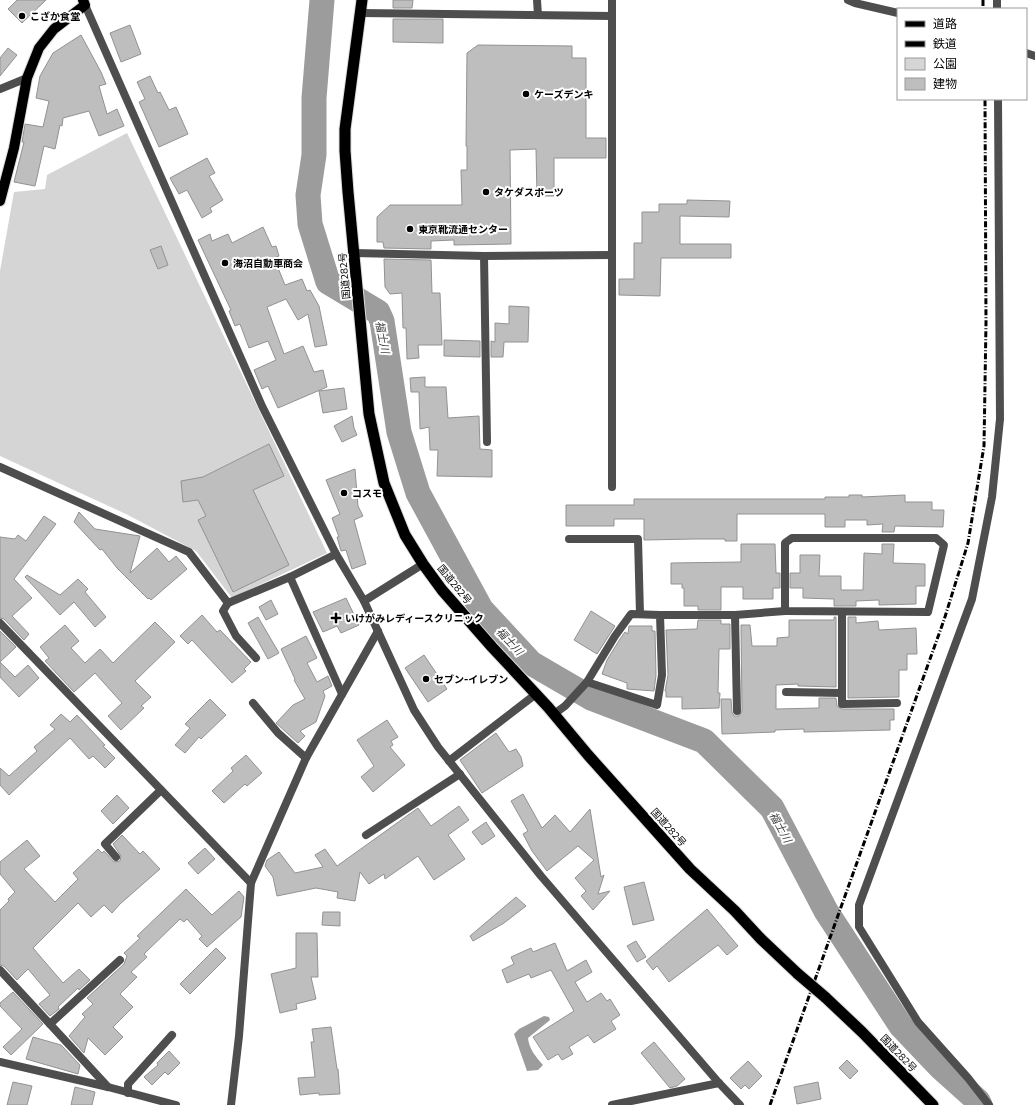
<svg xmlns="http://www.w3.org/2000/svg" width="1035" height="1105" viewBox="0 0 1035 1105" font-family="Commissioner,'Noto Sans JP',sans-serif">
  <style>
    .green { fill: #d5d5d5 }
    .water { fill: #9c9c9c }
    .lines { fill: none; stroke-linecap: round; stroke-linejoin: round }
    .river { stroke: #9c9c9c; stroke-width: 25 }
    .building { fill: #bebebe; stroke: #929292 }
    .primary-casing { stroke: #dbdbdb; stroke-width: 12 }
    .trunk-casing { stroke: #dbdbdb; stroke-width: 13 }
    .minor { stroke: #4e4e4e; stroke-width: 8 }
    .tertiary { stroke: #4e4e4e; stroke-width: 8 }
    .primary { stroke: #000; stroke-width: 10 }
    .trunk { stroke: #000; stroke-width: 11 }
    .rail { stroke: #000; stroke-width: 3; stroke-dasharray: 6 2 1 2; stroke-linecap: butt }
    .trunk-bridge-casing { stroke: #dbdbdb; stroke-width: 13; stroke-linecap: butt }
    .trunk-bridge { stroke: #000; stroke-width: 11 }
    .poi-dot { fill: #000; stroke: #fff; stroke-width: 1.5 }
    .labels { text-anchor: middle; dominant-baseline: central; stroke-width: 4; stroke-linejoin: round; paint-order: stroke }
    .poi-label { font-size: 10px; font-weight: bold; fill: #000; stroke: #fff; text-anchor: start }
    .street-label { font-size: 10px; fill: #000; stroke: #fff }
    .water-label { font-size: 11px; font-style: italic; fill: #3d3d3d; stroke: #fff }
  </style>
  <rect width="100%" height="100%" fill="#fff"/>
  <path class="green" d="M127,133L327,553L232,598L196,551L126,514L0,456V271L14,192L45,189L47,175Z"/>
  <path class="water" d="M544,1016L549,1017L550,1020L528,1038C529,1049 536,1057 543,1065L538,1070L527,1071L514,1034L519,1029Z"/>
  <g class="lines">
    <path class="river" d="M322,0L314,98V155L308,195L310,224L328,282L378,312L382,321L399,432L418,493L481,609L531,663L591,698L704,741L772,808L826,911L901,1026L940,1067L978,1101L980,1105"/>
  </g>
  <g class="building">
    <path d="M17,0H46L22,23L8,9Z"/>
    <path d="M393,0H413L412,8H393Z"/>
    <path d="M393,19H443V43L393,42Z"/>
    <path d="M130,25L141,54L121,62L110,33Z"/>
    <path d="M81,35L101,72L106,84L99,86L107,114L117,109L124,126L99,136L89,111L63,118L62,126L60,125L55,149L44,146L35,186L14,182L24,142H22L25,124L43,127L49,101L36,98L40,76L53,53Z"/>
    <path d="M478,45L572,46V58H586V138H606V158H554V196H537L536,149L510,150L511,244L454,245V240L431,241V249L384,248L383,242H377V217L390,205H462L461,170H467V146H466L467,53Z"/>
    <path d="M8,48L17,55L0,76V58Z"/>
    <path d="M150,76L158,93L160,92L169,110L176,107L188,134L159,147L139,102L145,99L137,82Z"/>
    <path d="M207,158L215,173L209,176L223,200L210,208L212,212L202,218L187,190L179,194L170,178Z"/>
    <path d="M687,200L730,201L729,217L680,216V244H731V258H661L660,296L619,295V279H634V243H642V212H659V204H687Z"/>
    <path d="M263,227L272,247L276,246L279,256L274,258L285,285L302,279L307,291L310,290L319,306L327,345L315,347L308,314L298,320L286,299L267,307L284,354L303,346L314,372L323,370L327,387L278,408L268,386L262,389L254,370L276,360L268,341L249,348L240,324L235,326L229,311L231,310L198,240L210,234L212,241L228,234L232,243Z"/>
    <path d="M161,246L168,265L158,269L150,250Z"/>
    <path d="M384,259L431,260L432,293H440L442,345H418L419,358L407,359L406,328H403L402,293L390,294L385,287Z"/>
    <path d="M509,306L529,307L528,342H504L503,357H491V341L495,342V323L509,324Z"/>
    <path d="M444,340L480,341V357L444,356Z"/>
    <path d="M425,377V387H446L448,418L479,416L480,449L492,450V477L437,476L438,450H430L429,427L420,429L419,392H411L410,378Z"/>
    <path d="M344,388L347,409L323,413L319,391Z"/>
    <path d="M352,416L354,428L357,435L342,442L334,426Z"/>
    <path d="M269,444L284,476L253,490L289,565L233,592L198,520L206,516L198,500L183,502L181,481L203,477Z"/>
    <path d="M355,469L358,506L363,516L354,520L366,564L352,569L346,550L341,551L337,537H339L332,518L340,514L326,480Z"/>
    <path d="M849,495H862V497L905,495V502H932V510H944L943,527L895,526L894,532H882L883,524L867,525V520H845V527H825V514H737V541H725V539H695L644,540V519H614V526H566V505H634V499H825V497H849Z"/>
    <path d="M79,512L95,529L140,536L130,573L157,548L169,562L176,556L187,569L151,600L149,598L148,599L117,568L102,549L100,550L74,522Z"/>
    <path d="M44,516L56,524L14,579L32,598L12,616L29,634L24,640L4,619L0,618V537L15,539L18,535L26,541Z"/>
    <path d="M741,544H775L776,573H780V588H773V599H743V587H721V610H698V606H684V588H682V584H671V563L741,562Z"/>
    <path d="M882,544H894L893,563L925,564V586H916V604L879,605V600L856,601V606H834V599L803,598V588H790V573H800V555H820L819,576H841V590H863L864,553L882,554Z"/>
    <path d="M27,575L60,595L78,579L88,589L85,592L106,617L95,627L74,602L60,615L25,577Z"/>
    <path d="M346,598L359,625L341,633L337,626L323,632L313,612Z"/>
    <path d="M271,600L278,614L266,620L259,607Z"/>
    <path d="M591,611L615,626L597,654L574,640Z"/>
    <path d="M202,615L217,632L220,630L251,662L244,669L246,671L232,683L192,640L188,644L180,636Z"/>
    <path d="M258,617L279,653L268,659L248,623Z"/>
    <path d="M834,617H836V687L798,686V684L776,685V709L819,708V698H836L837,706L842,709H894V720H890V730L804,732V729L775,730V732L722,734L721,699H731L732,712L734,716H739L742,711L741,625H750L752,646H777V638L789,637V620H834Z"/>
    <path d="M848,617H856V623L878,621L879,630L916,628L917,654H907V670H899V697L848,698Z"/>
    <path d="M698,620H721V624H730V649H719L718,693H720L719,708L682,709V697H666V691H665L668,675L666,630L697,629Z"/>
    <path d="M155,622L175,642L135,681L151,697L141,706L144,708L121,730L108,716L122,703L95,673L74,692L45,661L49,658L40,647L65,625L79,641L71,648L85,663L100,649L113,663Z"/>
    <path d="M629,626H652V631H655L656,675L654,691L627,689V683L602,674L607,660L620,639L625,632L628,634Z"/>
    <path d="M0,631L16,647L0,662L15,677L28,665L39,678L19,697L0,677Z"/>
    <path d="M306,636L317,658L307,663L317,682L328,676L332,686L323,691L325,696L316,722L300,731L305,736L298,743L276,723L293,705L305,699L294,680L295,679L281,649Z"/>
    <path d="M424,655L447,689L428,702L405,668Z"/>
    <path d="M210,699L226,715L201,739L199,737L185,753L175,745L190,728L185,724Z"/>
    <path d="M61,714L70,722L77,715L105,745L103,746L115,758L105,768L93,756L89,759L70,738L9,795L0,785V768L9,776L37,751L34,747L55,729L50,725Z"/>
    <path d="M387,720L398,737L391,741L393,745L390,747L405,765L373,792L361,777L374,766L357,740Z"/>
    <path d="M496,733L509,752L516,749L521,757L523,766L482,793L460,760Z"/>
    <path d="M246,755L262,773L247,786L245,784L224,803L212,791L233,771L231,768Z"/>
    <path d="M523,794L542,828L555,815L570,832L590,809L601,877L604,875L598,894L610,891L593,910L581,896L586,891L575,878L594,860L578,846L547,871L532,851L523,834L528,831L511,801Z"/>
    <path d="M117,795L129,808L113,824L101,811Z"/>
    <path d="M459,806L469,820L448,835L465,859L434,880L418,856L385,879L384,874L369,884L360,872L355,901L337,898L338,892L316,888L277,896L273,877L265,866L267,860L279,852L295,873L323,867L315,855L325,849L337,866L418,808L431,826Z"/>
    <path d="M486,822L495,836L482,845L472,832Z"/>
    <path d="M122,835L140,854L143,851L160,869L120,904L112,913L104,905L91,917L78,903L33,948L63,983L79,969L90,980L79,990L78,988L58,1007L59,1009L50,1016L39,1004L50,995L28,969L17,980L4,966L0,965V910L9,901L8,899L15,892L0,874V862L27,840L40,856L24,869L55,902L78,879L73,873L98,849L102,853L104,851L114,862L120,861L121,856L113,844Z"/>
    <path d="M205,848L215,859L198,874L188,863Z"/>
    <path d="M644,882L654,920L633,925L624,887Z"/>
    <path d="M186,889L212,915L239,891L244,897L241,917L207,947L199,939L202,936L187,919L184,922L180,919L144,954L147,957L131,972L137,977L120,994L133,1007L113,1027L123,1037L105,1055L88,1038L84,1053L69,1036L85,1017L82,1014L93,1004L87,998L124,964L127,956L124,953L140,938L137,936Z"/>
    <path d="M516,897L526,906L504,923L473,941L470,936Z"/>
    <path d="M707,909L738,946L727,955L718,945L669,982L657,966L653,970L646,961Z"/>
    <path d="M323,912H340V926L322,925Z"/>
    <path d="M296,933H317L318,977H311L316,999L296,1004L297,1009L280,1013L271,974L296,968Z"/>
    <path d="M636,941L646,957L637,962L627,946Z"/>
    <path d="M555,943L567,971L586,960L592,972L575,982L587,1002L601,993L607,1001L610,999L620,1015L611,1021L616,1029L594,1043L588,1035L569,1047L573,1054L562,1060L558,1054L548,1060L533,1037L574,1011L551,970L531,978L529,974L507,983L502,970L514,964L511,957L531,948L533,952Z"/>
    <path d="M216,948L226,958L190,994L180,984Z"/>
    <path d="M13,992L43,1024L11,1055L3,1047L22,1029L0,1006V1003Z"/>
    <path d="M331,1027L337,1069H338L340,1094L319,1095V1093L300,1095L298,1078L315,1077L311,1042H314L312,1029Z"/>
    <path d="M33,1037L61,1045L80,1065L78,1074L26,1059Z"/>
    <path d="M654,1042L685,1079L677,1086L670,1088L641,1053Z"/>
    <path d="M169,1051L180,1063L168,1075L165,1072L152,1085L144,1077L158,1065L157,1063Z"/>
    <path d="M847,1060L858,1071L850,1079L839,1068Z"/>
    <path d="M748,1061L762,1076L749,1089L745,1085L741,1089L730,1078Z"/>
    <path d="M13,1082L32,1086L27,1105H7Z"/>
    <path d="M818,1082L821,1099L797,1104L794,1087Z"/>
    <path d="M75,1087L95,1092L92,1105H71Z"/>
  </g>
  <g class="lines">
    <defs>
      <path id="primary" d="M0,201L14,148L27,78L39,48L54,29L85,5L83,0"/>
      <g id="trunk">
        <path d="M362,0L345,129V151L348,192L369,414L384,483L405,535L423,564L442,590L492,647L548,707L588,755L690,869L735,911L761,939L798,974"/>
        <path d="M825,997L862,1032L933,1105"/>
      </g>
    </defs>
    <use href="#primary" class="primary-casing"/>
    <use href="#trunk" class="trunk-casing"/>
    <g class="minor">
      <path d="M537,0L538,15"/>
      <path d="M848,0L855,3L898,13"/>
      <path d="M997,0V9"/>
      <path d="M85,5L262,406L336,554L364,601"/>
      <path d="M360,13L612,16"/>
      <path d="M1026,53L1035,56"/>
      <path d="M0,89L27,78"/>
      <path d="M354,253L484,256L487,442"/>
      <path d="M484,256L612,255"/>
      <path d="M0,467L189,552L228,603L290,577L336,554"/>
      <path d="M612,487V0"/>
      <path d="M792,538H936L944,545L928,612L785,611V543Z"/>
      <path d="M569,539H638L640,614"/>
      <path d="M290,577L342,694"/>
      <path d="M228,603L223,611L236,636L256,658"/>
      <path d="M842,612V704L897,703"/>
      <path d="M660,615L631,614L615,636L587,682L657,705L662,675L660,615H735"/>
      <path d="M0,623L251,883"/>
      <path d="M786,692L842,693"/>
      <path d="M253,703L278,733L306,758"/>
      <path d="M737,711L735,615L785,611"/>
      <path d="M554,714L565,706L587,682"/>
      <path d="M449,761L536,694"/>
      <path d="M366,835L460,774"/>
      <path d="M116,857L105,844L161,790"/>
      <path d="M0,970L108,1087"/>
      <path d="M50,1024L120,960"/>
      <path d="M0,1062L108,1087L176,1105"/>
      <path d="M128,1093V1084L172,1035"/>
      <path d="M231,1105L239,1036L251,883L306,758L378,631"/>
      <path d="M612,1105L719,1083"/>
      <path d="M989,1105L968,1078L918,1022L859,927V905L972,599L992,497L1000,419L998,99"/>
    </g>
    <path class="tertiary" d="M423,564L364,601L414,710L438,747L541,876L719,1083L740,1105"/>
    <use href="#primary" class="primary"/>
    <use href="#trunk" class="trunk"/>
    <g class="rail">
      <path d="M983,0V9"/>
      <path d="M770,1105L944,620L968,543L984,446L986,323L985,99"/>
    </g>
    <defs>
      <path id="trunk-bridge" d="M798,974L825,997"/>
    </defs>
    <use href="#trunk-bridge" class="trunk-bridge-casing"/>
    <use href="#trunk-bridge" class="trunk-bridge"/>
  </g>
  <g class="poi-dot">
    <circle cx="22" cy="16" r="4"/>
    <circle cx="526" cy="94" r="4"/>
    <circle cx="486" cy="192" r="4"/>
    <circle cx="410" cy="229" r="4"/>
    <circle cx="225" cy="263" r="4"/>
    <circle cx="344" cy="493" r="4"/>
    <path d="M334 612h4v4h4v4h-4v4h-4v-4h-4v-4h4z"/>
    <circle cx="426" cy="679" r="4"/>
  </g>
  <g class="labels">
    <g class="poi-label">
      <text x="30" y="16">こざか食堂</text>
      <text x="534" y="94">ケーズデンキ</text>
      <text x="494" y="192">タケダスポーツ</text>
      <text x="418" y="229">東京靴流通センター</text>
      <text x="233" y="263">海沼自動車商会</text>
      <text x="352" y="493">コスモ</text>
      <text x="345" y="618">いけがみレディースクリニック</text>
      <text x="434" y="679">セブン-イレブン</text>
    </g>
    <g class="street-label">
      <text transform="translate(344 276) rotate(-95)">国道282号</text>
      <text transform="translate(455 584) rotate(51)">国道282号</text>
      <text transform="translate(669 827) rotate(48)">国道282号</text>
      <text transform="translate(899 1053) rotate(46)">国道282号</text>
    </g>
    <g class="water-label">
      <text transform="translate(383 337) rotate(79)">福士川</text>
      <text transform="translate(510 641) rotate(47)">福士川</text>
      <text transform="translate(781 827) rotate(61)">福士川</text>
    </g>
  </g>
  <rect x="897" y="8" width="130" height="92" fill="#ffffff" stroke="#999999"/>
  <rect x="905" y="21" width="20" height="6" fill="#000000" stroke="#999999"/>
  <text x="933" y="28" font-size="12" fill="#000000">道路</text>
  <rect x="905" y="41" width="20" height="6" fill="#000000" stroke="#999999"/>
  <text x="933" y="48" font-size="12" fill="#000000">鉄道</text>
  <rect x="905" y="58" width="20" height="12" fill="#d5d5d5" stroke="#999999"/>
  <text x="933" y="68" font-size="12" fill="#000000">公園</text>
  <rect x="905" y="78" width="20" height="12" fill="#bebebe" stroke="#999999"/>
  <text x="933" y="88" font-size="12" fill="#000000">建物</text>
</svg>
